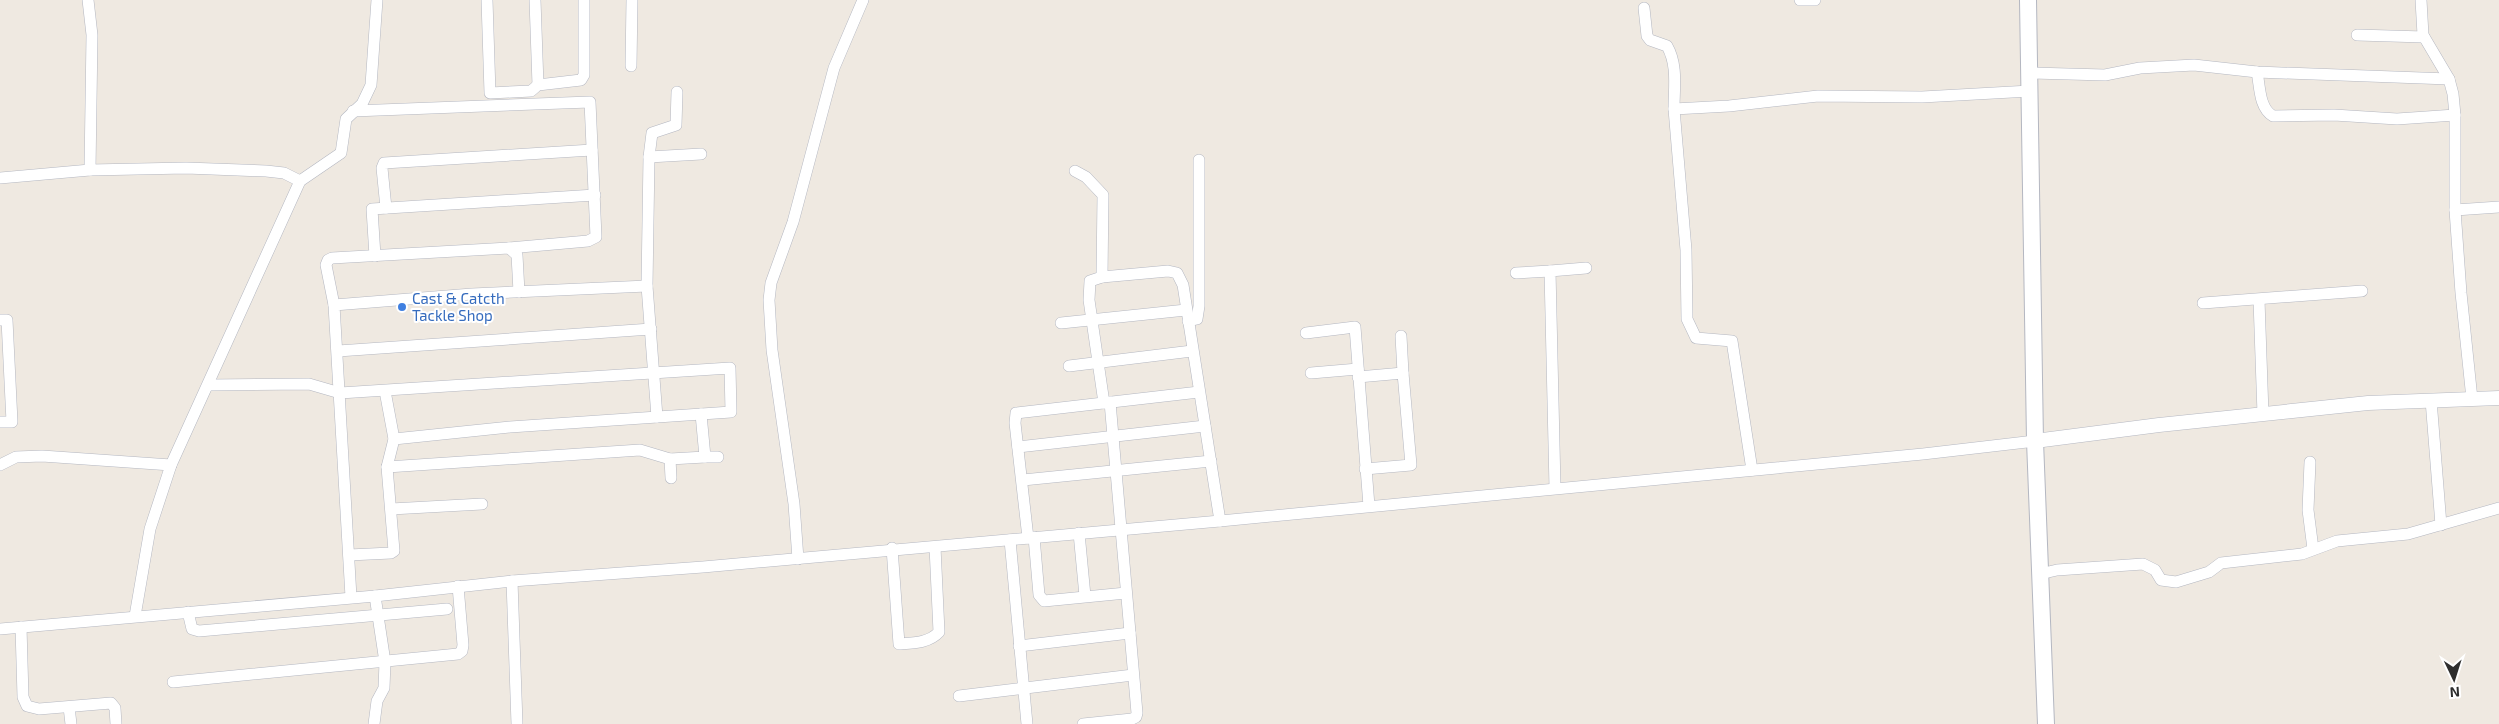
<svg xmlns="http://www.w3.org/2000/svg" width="2499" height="724" viewBox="0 0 2499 724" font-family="'Exo 2',sans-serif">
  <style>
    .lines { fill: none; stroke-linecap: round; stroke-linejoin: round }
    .minor-casing { stroke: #b4b7c1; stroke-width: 12 }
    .tertiary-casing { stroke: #b4b7c1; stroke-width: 15 }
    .secondary-casing { stroke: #b4b7c1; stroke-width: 18 }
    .minor { stroke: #fff; stroke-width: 11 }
    .tertiary { stroke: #fff; stroke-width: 14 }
    .secondary { stroke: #fff; stroke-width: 16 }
    .shop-dot { fill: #3f7fe0; stroke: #fff; stroke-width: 2 }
    .labels { text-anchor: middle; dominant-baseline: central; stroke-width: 4; stroke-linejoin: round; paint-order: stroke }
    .shop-label { font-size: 15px; fill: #366cbe; stroke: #fff; text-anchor: start }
  </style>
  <rect width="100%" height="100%" fill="#efe9e1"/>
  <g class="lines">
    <defs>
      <g id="minor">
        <path d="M88,0L92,35L90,170"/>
        <path d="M487,0L490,93L531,91L538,85L581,80L584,75V0"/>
        <path d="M535,0L538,85"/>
        <path d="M1800,0H1815"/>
        <path d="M2421,0L2423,35L2449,79L2453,94L2455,115V210L2461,293L2472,399"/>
        <path d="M1644,8L1647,36L1650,40L1667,46C1678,65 1674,88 1674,109"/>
        <path d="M2357,35L2424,37"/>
        <path d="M631,66L632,0"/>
        <path d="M2257,72C2260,86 2259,108 2273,116L2334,115L2397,119L2455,115"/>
        <path d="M2030,73L2105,75L2140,68L2194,65L2257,72L2449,79"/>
        <path d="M353,111L590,102L596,237L588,241L509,248"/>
        <path d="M649,157L701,154"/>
        <path d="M1075,171L1086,177L1103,195L1102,277"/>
        <path d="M0,178L90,170L186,168L266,171L284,173L300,181"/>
        <path d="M386,208L382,168L384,163L592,150"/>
        <path d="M2455,210L2499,207"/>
        <path d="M375,256L372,209L595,195"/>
        <path d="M1516,273L1550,271"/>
        <path d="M2259,300L2263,414"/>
        <path d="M2203,303L2362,291"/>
        <path d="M334,305L326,265L328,260L332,258L509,248L517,255L519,292"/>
        <path d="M0,320H7L12,422H0"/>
        <path d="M1188,321L1197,319L1199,306V160"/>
        <path d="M1061,323L1186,310"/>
        <path d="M1306,333L1355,327L1369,506"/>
        <path d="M1401,336L1403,373"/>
        <path d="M338,351L651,329"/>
        <path d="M1069,366L1192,351"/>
        <path d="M1311,373L1358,369"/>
        <path d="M1358,377L1403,373L1411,465L1365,469"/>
        <path d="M210,385L309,384L340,393L730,368L731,412L510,427L394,439"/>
        <path d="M2431,400L2441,525"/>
        <path d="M1104,403L1089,300L1090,281L1102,277L1168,271L1177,273L1183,285L1220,521"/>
        <path d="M657,417L647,286L649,157L652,133L676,125L677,92"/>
        <path d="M1018,447L1205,426"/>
        <path d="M705,457H718"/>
        <path d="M670,459L671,478"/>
        <path d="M2310,462L2308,510L2313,549"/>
        <path d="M0,465L16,457L42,456L171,465"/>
        <path d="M387,467L640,450L670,459L705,457L701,414"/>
        <path d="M1752,470L1732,341L1696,338L1687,319L1686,250L1674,109L1729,106L1818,96L1922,97L2030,91"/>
        <path d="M1023,480L1211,461"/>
        <path d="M1555,488L1550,271L1586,268"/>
        <path d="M391,509L482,504"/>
        <path d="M1079,533L1085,596"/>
        <path d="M1034,537L1039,595L1044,601L1126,593"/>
        <path d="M1028,538L1015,423L1016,413L1199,392"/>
        <path d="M1010,540L1027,724"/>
        <path d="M892,548L899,644C913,643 929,643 939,632L935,547"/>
        <path d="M349,555L391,553L394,551L387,467L394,439L385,391"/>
        <path d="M798,559L794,504L772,350L769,300L771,283L793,222L834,68L863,0"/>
        <path d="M2040,574L2057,570L2143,564L2155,570L2161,580L2176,582L2209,572L2221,563L2302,554L2337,541L2408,534L2499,508"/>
        <path d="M512,581L517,724"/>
        <path d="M351,597L334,305L472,294L647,286"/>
        <path d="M188,612L192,629L199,631L447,609"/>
        <path d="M135,616L150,529L171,465L300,181L341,153L346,119L362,104L371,85L377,0"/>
        <path d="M21,627L23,697L27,706L39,709L111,703L115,708L116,724"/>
        <path d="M0,629L375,596L512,581L703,567L1220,521L1923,454L2035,441"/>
        <path d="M1019,646L1130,633"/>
        <path d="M173,682L458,654L462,651L463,645L458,586"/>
        <path d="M959,696L1133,675"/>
        <path d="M69,707L71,724"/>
        <path d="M374,724L377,701L384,688L385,662L375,596"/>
        <path d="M1083,724L1132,719L1136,717L1137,713L1110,402"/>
      </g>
      <path id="tertiary" d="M2035,441L2159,425L2368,403L2499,398"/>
      <path id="secondary" d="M2028,0L2035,441L2046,724"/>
    </defs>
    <use href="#minor" class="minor-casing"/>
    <use href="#tertiary" class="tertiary-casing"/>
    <use href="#secondary" class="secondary-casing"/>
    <use href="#minor" class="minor"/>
    <use href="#tertiary" class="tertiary"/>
    <use href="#secondary" class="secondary"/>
  </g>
  <circle class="shop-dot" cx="402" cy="307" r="5"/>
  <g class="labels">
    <g class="shop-label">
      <text x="412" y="298">Cast &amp; Catcth<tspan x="412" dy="17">Tackle Shop</tspan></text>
    </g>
  </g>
  <g transform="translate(2454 679) rotate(176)" stroke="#ffffff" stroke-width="4" paint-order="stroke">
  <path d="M0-4L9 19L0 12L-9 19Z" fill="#2e2e2e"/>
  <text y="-8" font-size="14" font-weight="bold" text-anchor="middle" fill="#2e2e2e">N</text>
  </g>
</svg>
